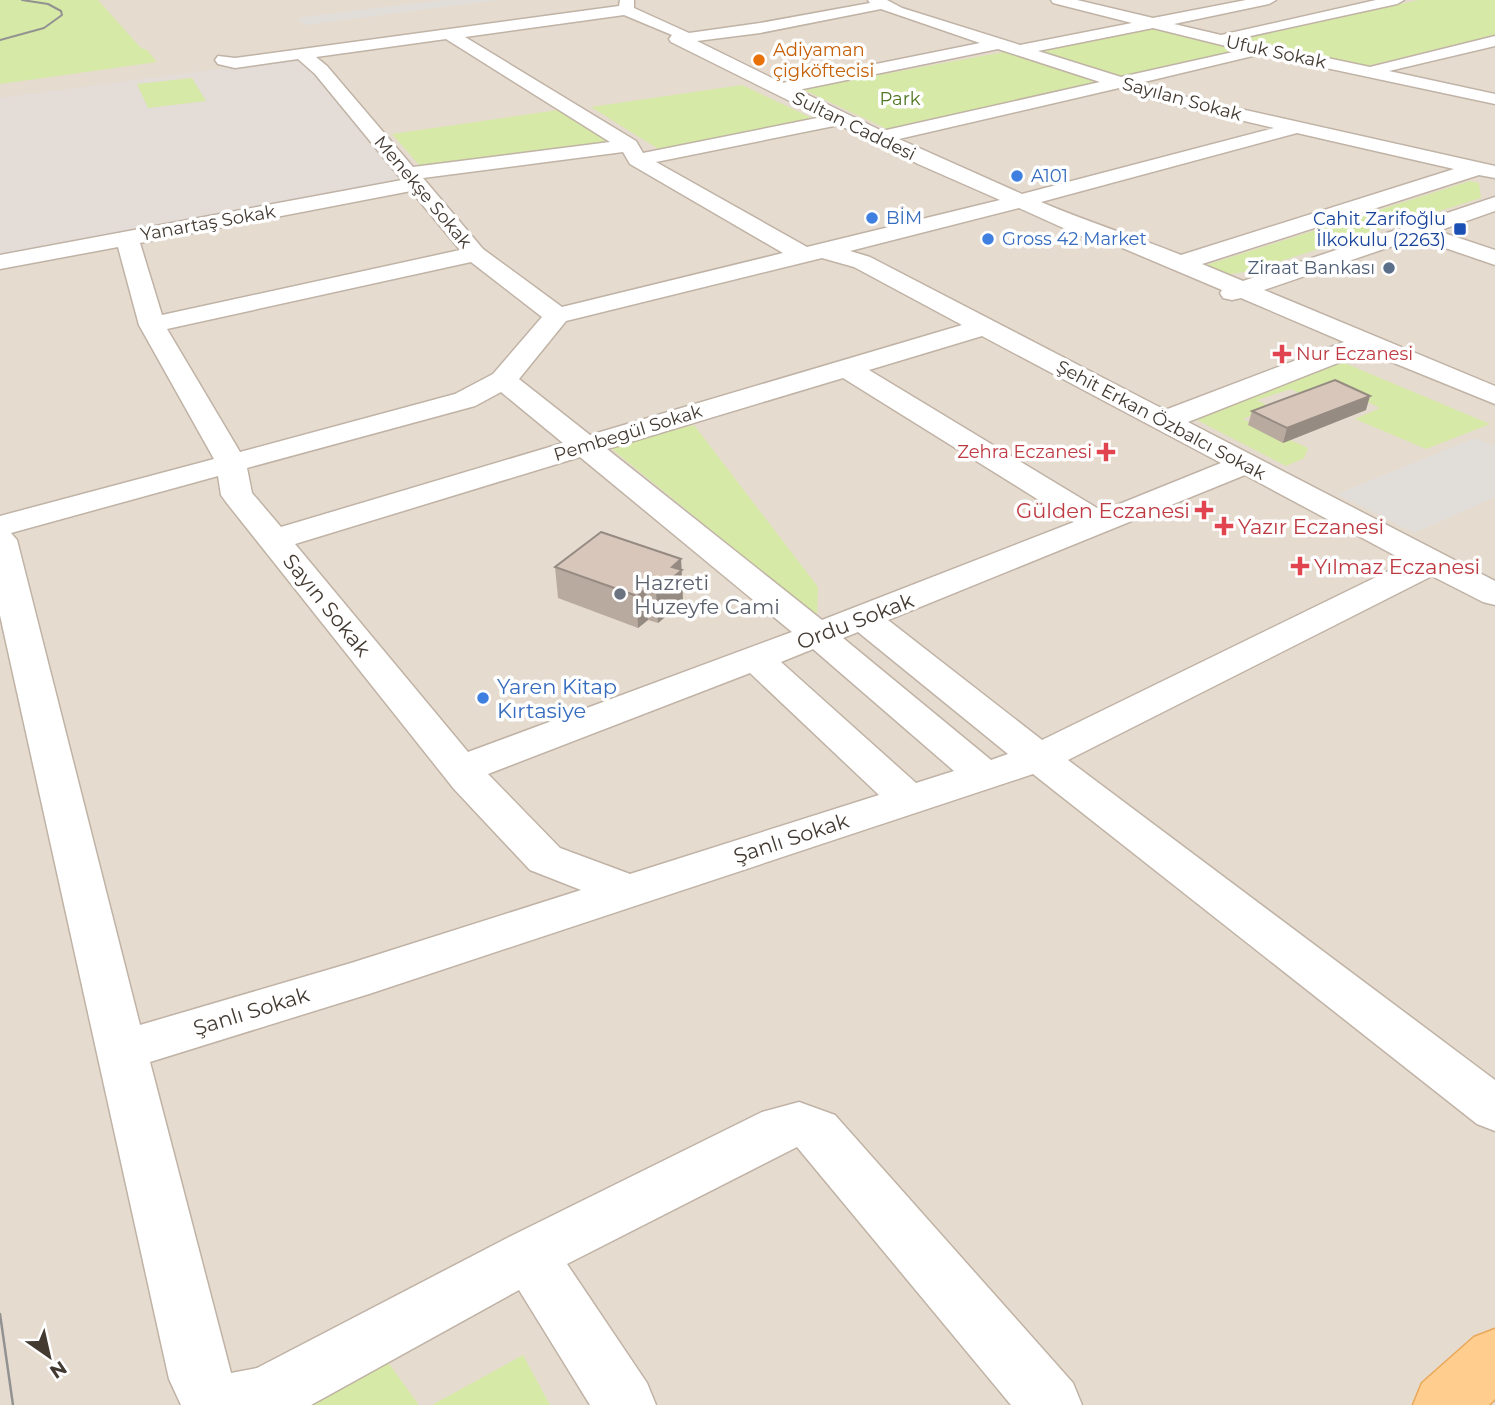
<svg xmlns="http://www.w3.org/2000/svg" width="1495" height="1405" viewBox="0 0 1495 1405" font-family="Montserrat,sans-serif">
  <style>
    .residential { fill: #e6dbcf }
    .industrial { fill: #e3dcd7 }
    .green { fill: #d6e9a6 }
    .parking { fill: #e1deda }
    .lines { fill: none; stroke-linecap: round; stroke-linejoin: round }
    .minor-casing { stroke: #c0b3a6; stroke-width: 3 }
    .major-casing { stroke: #eaa757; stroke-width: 3 }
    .minor { fill: #fff; fill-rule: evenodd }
    .major { fill: #ffcd8d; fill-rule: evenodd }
    .tram-far1 { stroke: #929292; stroke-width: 2 }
    .tram { stroke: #929292; stroke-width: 2.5 }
    .wall { fill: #b9aa9f }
    .shaded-wall { fill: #968b82 }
    .building { fill: #d7c6b9; stroke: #968b82; stroke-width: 2 }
    .food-dot { fill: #e8710a; stroke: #fff; stroke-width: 2.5 }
    .shop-dot { fill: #3f7fe0; stroke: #fff; stroke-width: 2.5 }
    .transit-dot { fill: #1a4fb4; stroke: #fff; stroke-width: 2.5 }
    .service-dot { fill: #5c6f8a; stroke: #fff; stroke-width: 2.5 }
    .health-dot { fill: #e0444e; stroke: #fff; stroke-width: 2.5 }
    .worship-dot { fill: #6b7280; stroke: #fff; stroke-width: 2.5 }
    .labels { text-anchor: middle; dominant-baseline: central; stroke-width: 7; stroke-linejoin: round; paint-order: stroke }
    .far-food-label { font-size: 18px; fill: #c56008; stroke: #fff; text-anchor: start }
    .far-street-label { font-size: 18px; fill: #433a32; stroke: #fff }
    .far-park-label { font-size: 18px; fill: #507723; stroke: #fff }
    .far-shop-label { font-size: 18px; fill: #366cbe; stroke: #fff; text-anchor: start }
    .far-transit-label { font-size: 18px; fill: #164399; stroke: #fff; text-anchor: end }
    .far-service-label { font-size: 18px; fill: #4e5e75; stroke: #fff; text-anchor: end }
    .far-health-label { font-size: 18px; fill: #be3a42; stroke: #fff; text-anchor: start }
    .health-label { font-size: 21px; fill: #be3a42; stroke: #fff; text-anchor: start }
    .worship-label { font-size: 21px; fill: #5b616d; stroke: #fff; text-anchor: start }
    .street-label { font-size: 21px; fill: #433a32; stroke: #fff }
    .shop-label { font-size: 21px; fill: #366cbe; stroke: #fff; text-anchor: start }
  </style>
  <rect width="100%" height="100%" fill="#f2eae1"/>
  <rect class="residential" x="0" y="0" width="1495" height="1405"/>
  <path class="industrial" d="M298,58L310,66L408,182L0,255V98Z"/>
  <g class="green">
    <path d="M0,0H98L141,48L147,50L157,62L0,84Z"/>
    <path d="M1419,0H1495V35L1363,67L1234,39Z"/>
    <path d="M1153,27L1247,50L1125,78L1034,50Z"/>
    <path d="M1004,52L1103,83L889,130L802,89Z"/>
    <path d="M192,78L206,101L148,108L137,84Z"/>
    <path d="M742,85L814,119L660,150L591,107Z"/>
    <path d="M565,109L616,142L422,168L392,134Z"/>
    <path d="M1470,181L1479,183L1481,198L1246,272L1229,274L1200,267Z"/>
    <path d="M1342,362L1490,424L1426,449L1355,419L1380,408L1333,385L1304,396L1291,389L1257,400L1272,408L1243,419L1308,448L1304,458L1286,466L1195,419Z"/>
    <path d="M694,425L818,587L817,616L608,446Z"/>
    <path d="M355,1317L419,1405H191Z"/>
    <path d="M523,1355L550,1405H432Z"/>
  </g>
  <g class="parking">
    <path d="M442,0H499L305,25L296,18Z"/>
    <path d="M1475,438L1495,446V497L1414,533L1337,494Z"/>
  </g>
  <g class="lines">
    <defs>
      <path id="minor" d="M620,0H634V8L689,33L760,23L870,3L868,0H887L902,8L1020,45L1132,23L1053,3L1051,0H1077L1153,18L1246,0H1276L1269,4L1174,24L1221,35L1376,0H1404L1397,4L1237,39L1370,67L1495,36V46L1389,71L1495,94V104L1261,54L1140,83L1169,93L1495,166V178L1479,175L1202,264L1243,281L1495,197V211L1438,231L1495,250V265L1416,238L1264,290L1495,386V404L1362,350L1358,355L1188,422L1495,581V605L1483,602L1432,576L1068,760L1495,1080V1131L1477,1124L1033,774L369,994L150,1062L231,1373L257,1368L509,1237L762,1112L799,1102L835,1115L1073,1383L1082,1405H1011L797,1147L567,1264L647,1383L656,1405H590L519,1290L311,1405H181L169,1379L0,615V516L214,459L139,325L118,247L0,269V255L402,180L315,74L298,59L235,68L218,64L215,60L218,56L235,58L619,6ZM881,9L980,43L782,83L697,41L760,33ZM624,15L672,35L669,39L671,42L822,117L643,153L636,141L465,37ZM1153,28L1242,50L1121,77L1038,51ZM446,39L610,142L413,167L327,66L316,57ZM998,49L1100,82L882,131L798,90ZM1119,88L1158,101L1274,128L1022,194L899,139ZM839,125L918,164L1000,200L807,247L656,162ZM1297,133L1454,169L1181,255C1134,236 1087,222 1041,202ZM623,152L630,164L783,253L562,307L483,249L423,178ZM411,191L460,250L162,315L140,243ZM1019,208L1081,236L1113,244L1222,290L1220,293L1223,298L1232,300L1241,298L1344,342L1165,410L870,257L850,251ZM822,258L854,267L962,325L590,435L519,379L566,321ZM471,262L542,317L493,374L455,394L240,452L167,329ZM982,336L1221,463L1102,511L869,370ZM843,378L1074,522L822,620L607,449ZM501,392L563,443L281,527L252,493L247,468L475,406ZM580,457L792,632L468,752L295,544ZM1245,475L1407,562L1042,740L888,620ZM218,476L221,495L226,502L454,789L530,870L581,890L351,963L140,1025L17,540L11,533ZM858,632L1008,754L991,760L843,638ZM813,649L954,771L916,783L781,662ZM750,673L879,795L630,874L560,848L488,774Z"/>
      <path id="major" d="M1495,1329V1399L1489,1405H1413L1422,1383L1474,1337Z"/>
    </defs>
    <use href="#minor" class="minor-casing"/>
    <use href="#major" class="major-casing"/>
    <use href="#minor" class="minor"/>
    <use href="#major" class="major"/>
    <path class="tram-far1" d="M0,40L44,28L62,15L61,11L48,4L22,0"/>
    <path class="tram" d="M0,1314L13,1405"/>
  </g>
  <g class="wall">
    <path d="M1366,410L1283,443L1248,425L1252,411Z"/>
    <path d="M681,559L683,602L658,623L648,620L638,628L558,598L555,567Z"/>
  </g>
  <g class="shaded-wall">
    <path d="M1370,396L1366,410L1283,443L1287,428Z"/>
    <path d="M681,559L683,602L658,623L656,591L672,567Z"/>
    <path d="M646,588L648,620L638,628L637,596Z"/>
  </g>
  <g class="building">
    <path d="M1335,380L1370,396L1287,428L1252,411Z"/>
    <path d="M601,532L681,559L672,567L682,570L656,591L646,588L637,596L555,567Z"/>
  </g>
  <circle class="food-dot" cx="759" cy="60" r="7"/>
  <g class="shop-dot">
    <circle cx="1017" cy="176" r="7"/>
    <circle cx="872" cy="218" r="7"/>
    <circle cx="988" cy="239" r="7"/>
    <circle cx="483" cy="698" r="7"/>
  </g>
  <rect class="transit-dot" x="1453" y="222" width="14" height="14" rx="3.5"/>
  <circle class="service-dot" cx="1389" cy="268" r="7"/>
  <g class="health-dot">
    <path d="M1278.5 343.5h7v7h7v7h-7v7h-7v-7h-7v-7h7z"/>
    <path d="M1102.5 441.5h7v7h7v7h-7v7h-7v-7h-7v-7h7z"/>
    <path d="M1200.5 499.5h7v7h7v7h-7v7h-7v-7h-7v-7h7z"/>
    <path d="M1220.5 515.5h7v7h7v7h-7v7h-7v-7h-7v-7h7z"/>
    <path d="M1296.5 555.5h7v7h7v7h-7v7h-7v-7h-7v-7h7z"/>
  </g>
  <circle class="worship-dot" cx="620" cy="594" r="7"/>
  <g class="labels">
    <g class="far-food-label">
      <text x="773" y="50">Adiyaman<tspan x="773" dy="21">çigköftecisi</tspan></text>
    </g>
    <g class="far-street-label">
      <text transform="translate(1276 52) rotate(12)">Ufuk Sokak</text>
      <text transform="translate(1182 99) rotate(15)">Sayılan Sokak</text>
      <text transform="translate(854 126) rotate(26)">Sultan Caddesi</text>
      <text transform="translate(423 192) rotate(50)">Menekşe Sokak</text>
      <text transform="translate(208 223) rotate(-10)">Yanartaş Sokak</text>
      <text transform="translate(1161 420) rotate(28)">Şehit Erkan Özbalcı Sokak</text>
      <text transform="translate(628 433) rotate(-17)">Pembegül Sokak</text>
    </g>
    <g class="far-park-label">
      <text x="900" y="99">Park</text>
    </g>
    <g class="far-shop-label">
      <text x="1031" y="176">A101</text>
      <text x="886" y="218">BİM</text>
      <text x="1002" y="239">Gross 42 Market</text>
    </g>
    <g class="far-transit-label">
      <text x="1446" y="219">Cahit Zarifoğlu<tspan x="1446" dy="21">İlkokulu (2263)</tspan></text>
    </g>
    <g class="far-service-label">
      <text x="1375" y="268">Ziraat Bankası</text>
    </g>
    <g class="far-health-label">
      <text x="1296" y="354">Nur Eczanesi</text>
      <text x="1092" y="452" text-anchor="end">Zehra Eczanesi</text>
    </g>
    <g class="health-label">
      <text x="1190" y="510" text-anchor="end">Gülden Eczanesi</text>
      <text x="1238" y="526">Yazır Eczanesi</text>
      <text x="1314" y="566">Yılmaz Eczanesi</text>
    </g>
    <g class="worship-label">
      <text x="634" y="582">Hazreti<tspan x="634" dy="24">Huzeyfe Cami</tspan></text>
    </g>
    <g class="street-label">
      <text transform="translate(327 605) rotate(51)">Sayın Sokak</text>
      <text transform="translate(855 621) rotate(-21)">Ordu Sokak</text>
      <text transform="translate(791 838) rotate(-18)">Şanlı Sokak</text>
      <text transform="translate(251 1011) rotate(-17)">Şanlı Sokak</text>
    </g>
    <g class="shop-label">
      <text x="497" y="686">Yaren Kitap<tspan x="497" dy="24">Kırtasiye</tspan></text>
    </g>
  </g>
  <g transform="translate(49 1356) rotate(146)" stroke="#ffffff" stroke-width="5" paint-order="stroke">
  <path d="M0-5L12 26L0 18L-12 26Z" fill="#433a32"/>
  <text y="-10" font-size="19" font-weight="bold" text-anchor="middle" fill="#433a32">N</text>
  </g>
</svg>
